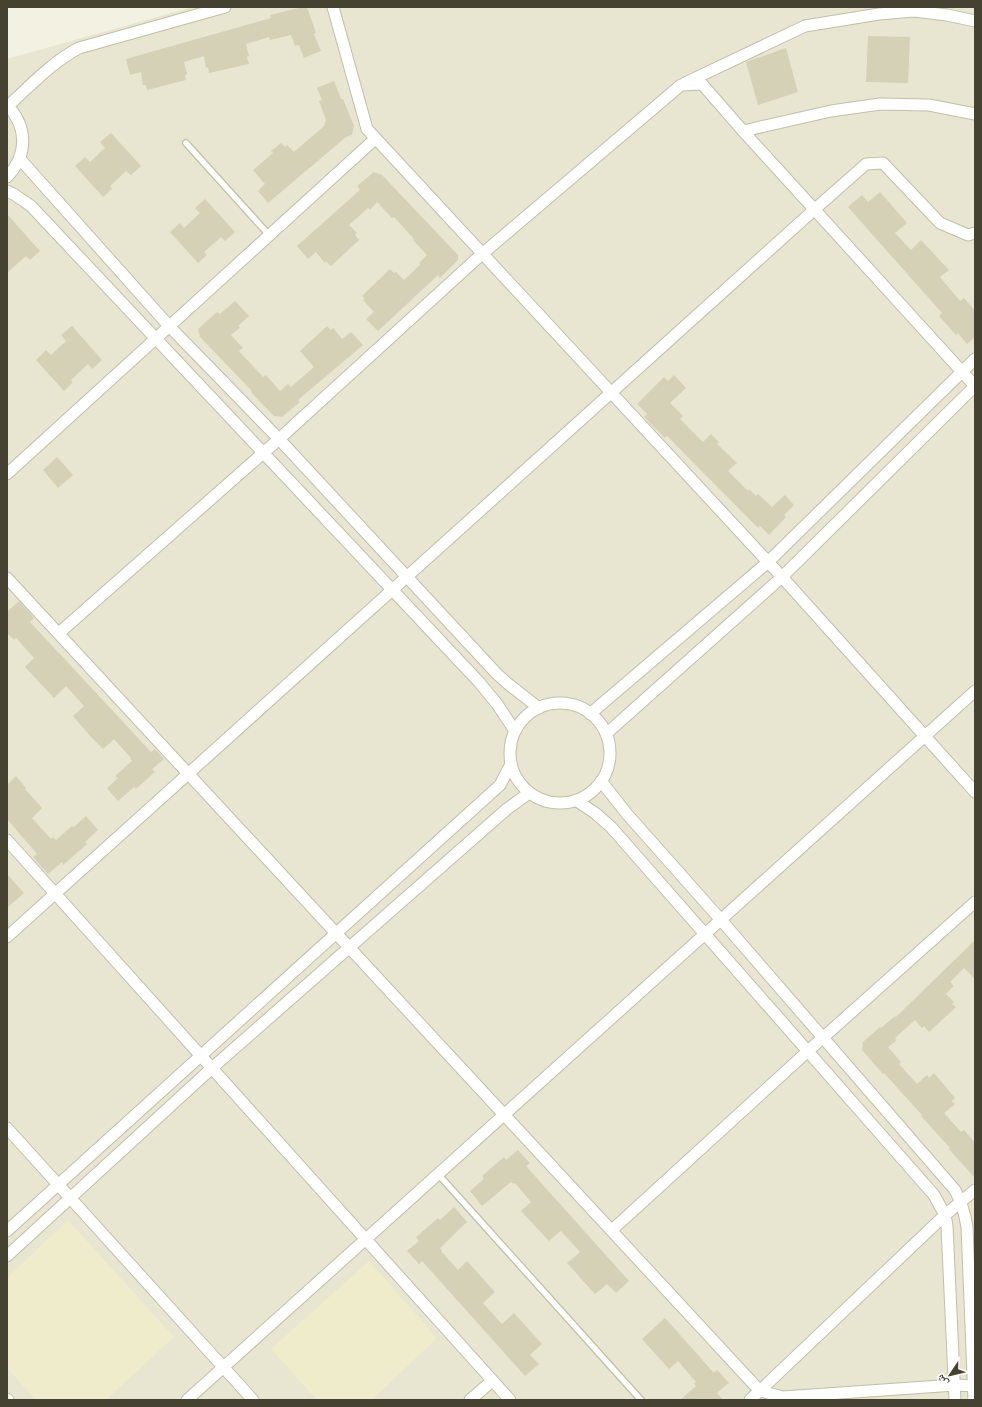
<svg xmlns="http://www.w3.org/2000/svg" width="982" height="1407" viewBox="0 0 982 1407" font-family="Commissioner,'Noto Naskh Arabic',sans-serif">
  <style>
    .residential { fill: #e8e6d0 }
    .education { fill: #eeecca }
    .building { fill: #d5d1b7 }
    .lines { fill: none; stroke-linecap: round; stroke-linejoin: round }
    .lane-casing { stroke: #c2bfa7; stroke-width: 8 }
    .street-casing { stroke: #c2bfa7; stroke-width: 13 }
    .lane { stroke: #fff; stroke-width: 5.5 }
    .street { stroke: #fff; stroke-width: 11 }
  </style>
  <rect width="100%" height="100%" fill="#f3f2e2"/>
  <path class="residential" d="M192,7H975V1400H7V59Z"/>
  <g class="education">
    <path d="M68,1220L174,1337L106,1400H35L7,1367V1278Z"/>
    <path d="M369,1261L437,1338L372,1400H317L271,1349Z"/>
  </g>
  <g class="building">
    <path d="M303,7H307L316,33L314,34L321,51L304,58L299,45L295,46L291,35L270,40L269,37L246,44L249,56L247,57L249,64L209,73L208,67L206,68L204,56L184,62L187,74L185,75L186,80L147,90L146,85H143L141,72L130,75L126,59L271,18L270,15Z"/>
    <path d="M868,36L910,37L908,83L866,82Z"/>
    <path d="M786,48L798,92L758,105L746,62Z"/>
    <path d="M334,81L341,99H343L354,126L352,135L346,137L268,203L258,191L265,184L253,170L273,153L271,151L281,143L285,147L287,145L294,152L324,126L326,120L319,101L322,100L317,88Z"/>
    <path d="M111,133L141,166L131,175L126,171L110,186L112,189L103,197L75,166L85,157L90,162L105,148L100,142Z"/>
    <path d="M374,172L382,175L458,255V260L440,278L438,275L378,331L366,319L374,312L363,300L365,299L362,296L390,269L394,273L396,272L404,280L421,264L419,263L427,255L413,240L414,239L394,217L392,218L377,202L370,210L368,208L349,225L357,233L355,235L359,240L331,266L326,261L325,263L316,252L308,259L297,246L360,190L357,186Z"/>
    <path d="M880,192L907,223L895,233L911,250L921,240L949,270L940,277L960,301L964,298L975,311V337L967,344L958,333L956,335L939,316L942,313L848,207L862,195L868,202Z"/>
    <path d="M205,199L235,232L225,241L221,237L204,252L207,255L198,263L170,232L180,223L184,228L200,213L195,208Z"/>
    <path d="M7,214L40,251L30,260L26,256L7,273Z"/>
    <path d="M235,301L249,316L238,326L240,328L231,335L243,348L239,351L263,377L266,375L280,391L288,384L291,387L314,367L300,351L327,326L331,330L333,328L342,339L351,332L363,345L298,400L300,402L282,417L274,416L251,392L252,391L200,337L198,329L217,312L220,314Z"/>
    <path d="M72,326L102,360L92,369L88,364L71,380L73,382L64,391L36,360L46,350L51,355L66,341L61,335Z"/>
    <path d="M674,375L686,388L670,403L683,416L680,419L703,442L711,434L719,442L717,444L737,463L728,471L748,491L749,489L756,496L758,494L772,507L785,495L794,505L784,515L786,517L769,535L760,526L758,528L667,436L665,438L644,417L647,414L637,404L664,377L668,381Z"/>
    <path d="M57,457L73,475L58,488L43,470Z"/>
    <path d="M19,601L34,618L30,622L151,752L155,749L164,759L152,769L155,772L136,789L134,787L118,801L107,788L118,778L115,776L132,761L130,759L131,758L114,739L103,749L91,737L73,716L84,706L66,686L54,698L25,667L34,658L16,638L14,640L7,633V612Z"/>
    <path d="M16,776L26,788L25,789L42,808L32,818L51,839L53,837L56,840L72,826L74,827L86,816L98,830L85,842L87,844L63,865L62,862L48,874L33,857L37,854L7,819V785Z"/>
    <path d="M7,874L24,893L7,908Z"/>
    <path d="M975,940V979L964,968L950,982L954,986L946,994L954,1002L952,1004L956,1007L929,1032L924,1026L922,1028L915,1020L895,1038L897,1040L888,1047L901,1062L899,1064L917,1084L927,1075L929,1078L934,1073L955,1098L952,1101L955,1104L944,1113L961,1132L964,1130L975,1143V1178L949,1149L950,1148L921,1116L922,1115L884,1073L883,1074L862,1050L863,1042L880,1027L881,1028L895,1016L896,1017Z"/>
    <path d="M518,1150L530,1163L526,1166L629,1281L616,1293L607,1284L595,1294L567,1263L580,1252L561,1231L549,1241L521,1211L531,1202L515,1183L514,1184L511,1182L482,1206L470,1191L484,1179L482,1176L504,1157L506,1160Z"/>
    <path d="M454,1207L467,1222L440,1248L442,1250L441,1251L458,1270L467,1261L495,1292L483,1303L502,1324L514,1313L542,1344L530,1355L539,1364L525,1376L422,1261L419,1264L407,1251L419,1241L416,1237L438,1218L440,1220Z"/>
    <path d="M665,1318L714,1373L717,1370L729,1383L717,1393L723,1400H680L696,1386L694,1383L696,1382L678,1361L669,1369L642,1339Z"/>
  </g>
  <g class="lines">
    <defs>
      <g id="lane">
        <path d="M186,143L269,235"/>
        <path d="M438,1174L641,1400"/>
      </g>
      <g id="street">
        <path d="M333,7L367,129L782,577L975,792"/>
        <path d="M685,83L805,26L879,14L914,11L947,15L975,21"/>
        <path d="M7,105C28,127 28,155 7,177"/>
        <path d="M8,106C31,85 52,62 79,48L225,7"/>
        <path d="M743,131L831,111L880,104L929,105L975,114"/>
        <path d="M20,159L169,326L279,439L497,674L507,683L539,708"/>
        <path d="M7,191L15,195L31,206L479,682L497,704L515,731"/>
        <path d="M7,474L375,139"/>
        <path d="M7,578L760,1391L783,1397L955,1385L975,1386"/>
        <path d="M59,633L279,439L482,254L681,85L702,84L743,131L975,386"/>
        <circle cx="560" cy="753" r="50"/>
        <path d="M590,714L768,562L975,359"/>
        <path d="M606,734L782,577L975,386"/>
        <path d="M601,781L627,814L721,920L955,1190C962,1203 965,1214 967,1227L974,1400"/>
        <path d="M577,801L595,813L611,827L934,1195L945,1215L947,1226L955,1400"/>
        <path d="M7,840L510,1400"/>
        <path d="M7,937L815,209L866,164L883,163L940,223L968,235L975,233"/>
        <path d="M7,1128L253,1400"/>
        <path d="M612,1230L808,1051L975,902"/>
        <path d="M7,1231L500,785L511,764"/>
        <path d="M7,1256L212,1068L507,809L529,793"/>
        <path d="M7,1399L8,1400"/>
        <path d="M187,1400L975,691"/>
        <path d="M470,1400L492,1381"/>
        <path d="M750,1400L945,1215L975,1190"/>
      </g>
    </defs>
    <use href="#lane" class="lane-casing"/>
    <use href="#street" class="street-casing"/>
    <use href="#lane" class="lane"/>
    <use href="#street" class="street"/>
  </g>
  <rect width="982" height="1407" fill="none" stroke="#454232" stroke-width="16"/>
  <g transform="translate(950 1375) rotate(235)" stroke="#ffffff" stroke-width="3" paint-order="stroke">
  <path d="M0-3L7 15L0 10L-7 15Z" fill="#454232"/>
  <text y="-6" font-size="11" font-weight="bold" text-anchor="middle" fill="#454232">ش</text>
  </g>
</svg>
